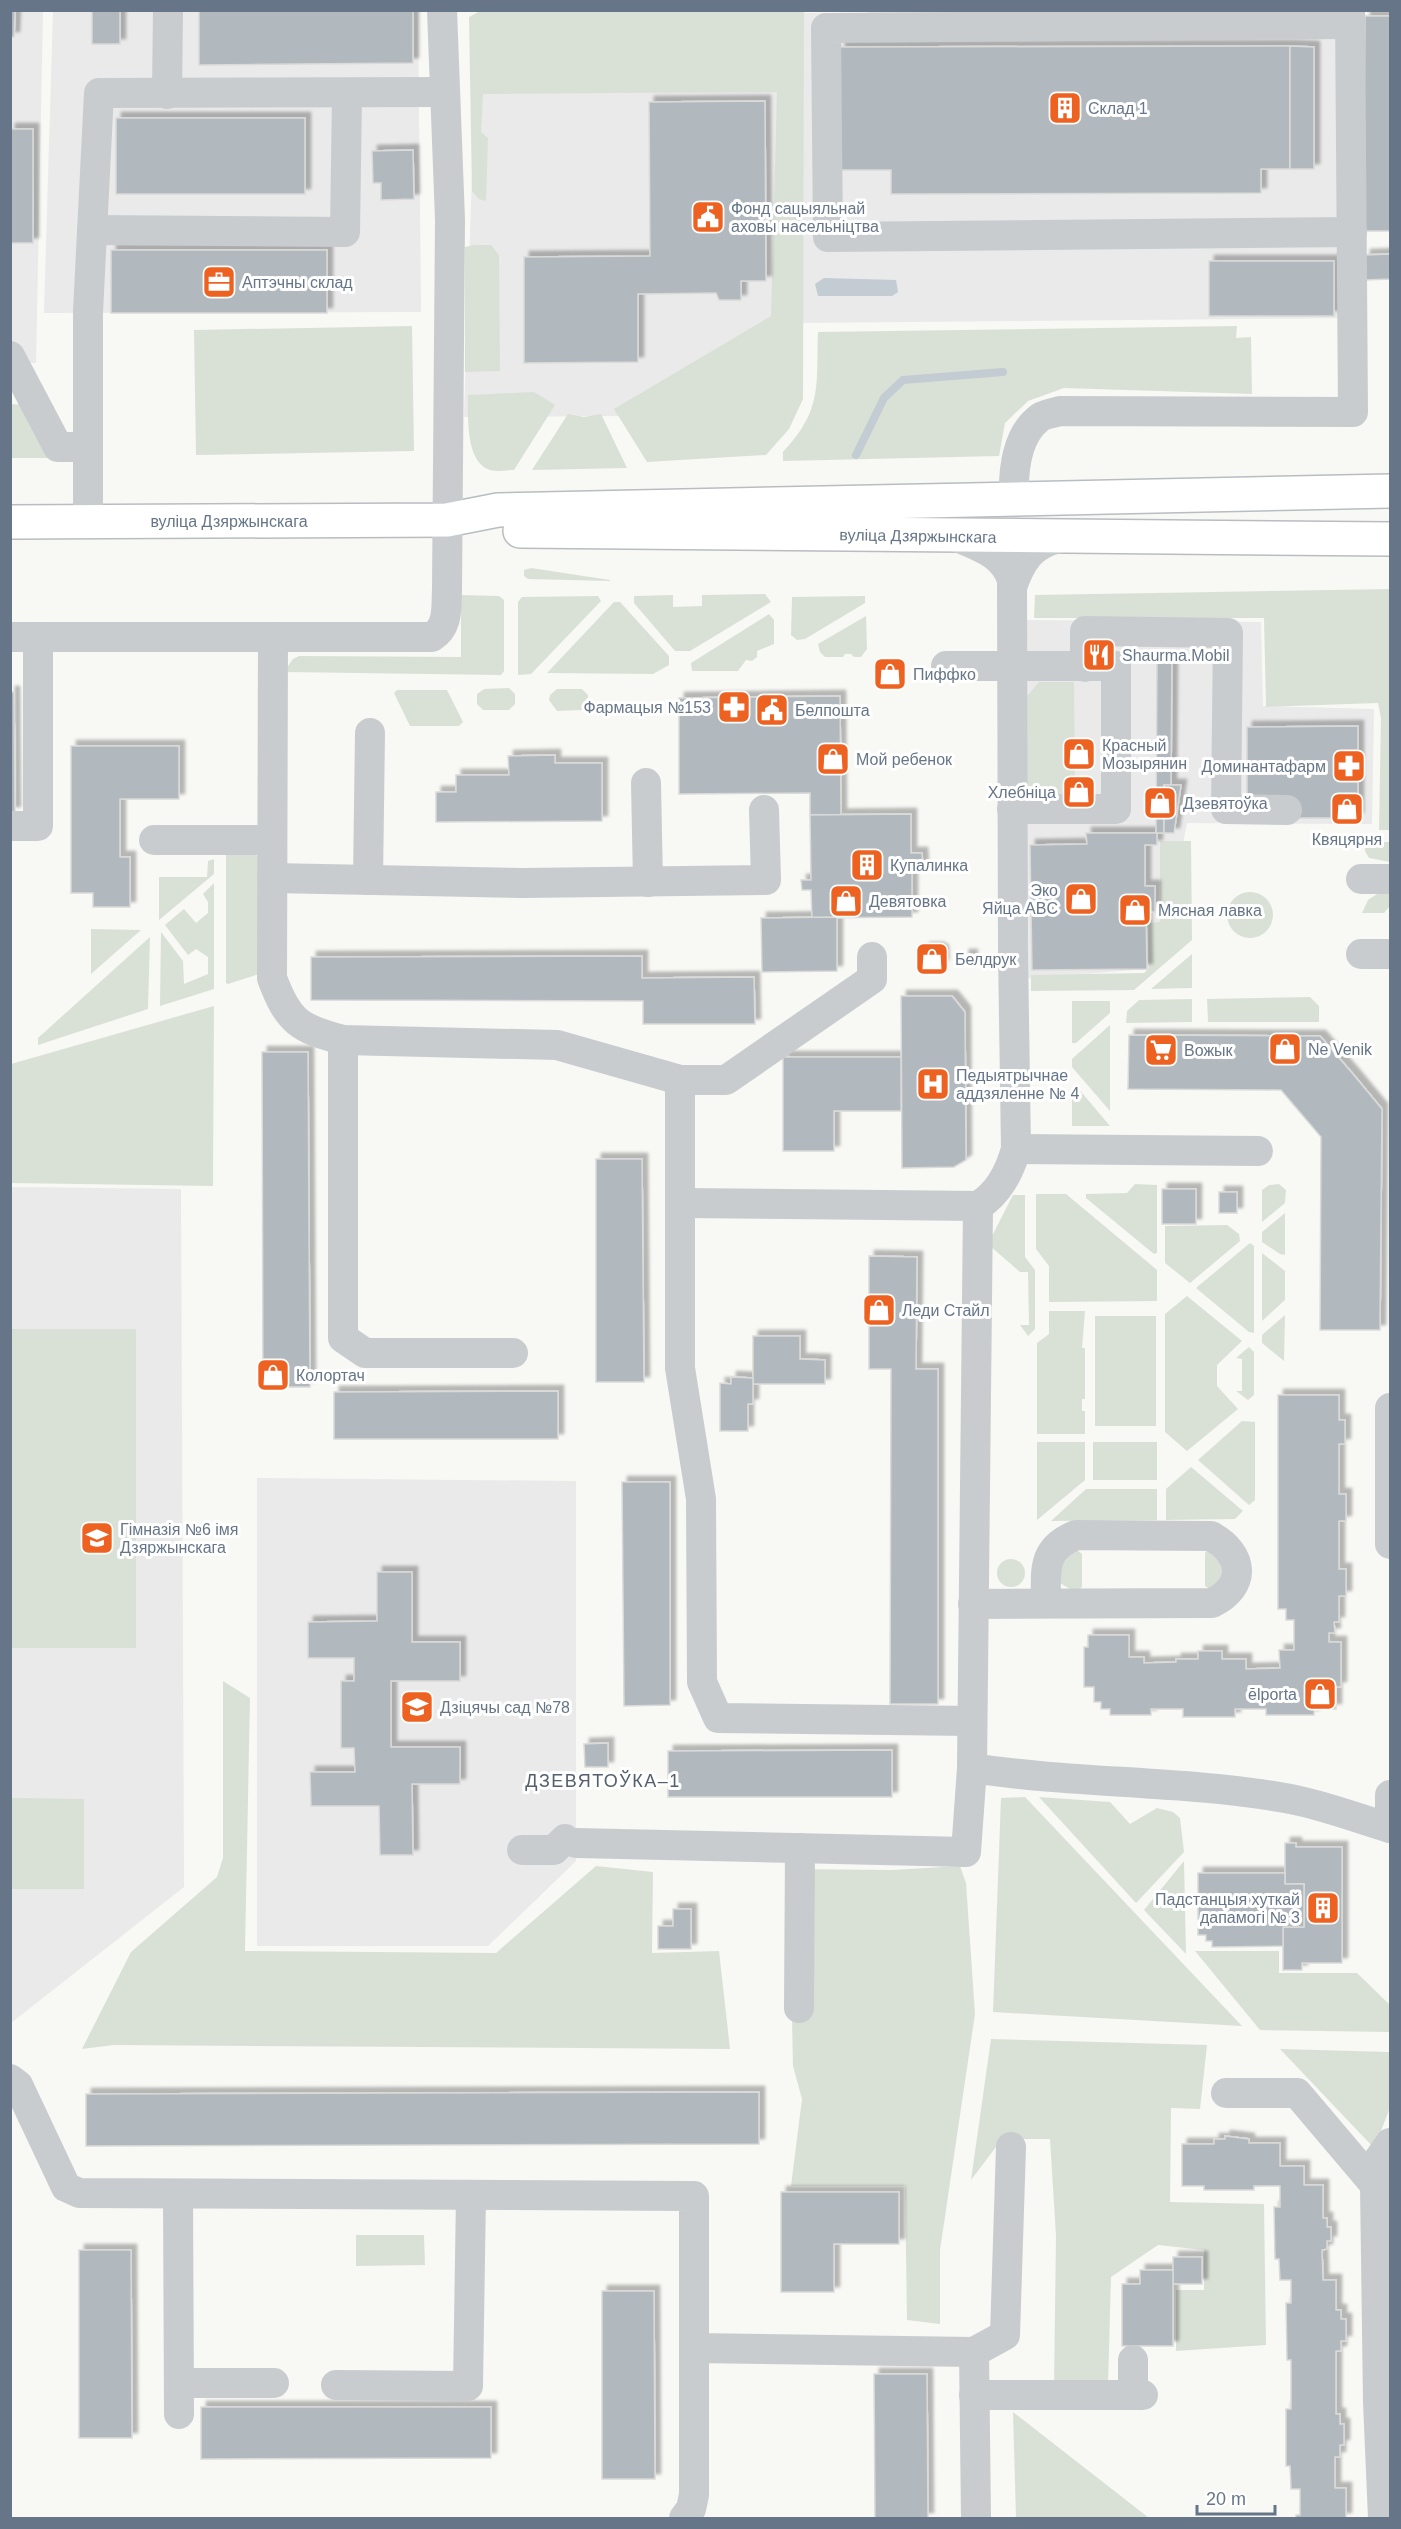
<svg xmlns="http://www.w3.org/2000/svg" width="1401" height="2529" viewBox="0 0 1401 2529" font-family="Helvetica,sans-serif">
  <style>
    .built { fill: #e9eae9 }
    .green { fill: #d9e1d6 }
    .water { fill: #c3ccd2 }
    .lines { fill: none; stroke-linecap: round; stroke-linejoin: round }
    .stream { stroke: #c3ccd2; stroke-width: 8 }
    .building { fill: #b1b8be; stroke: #dadad8; stroke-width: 1.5; filter: url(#shadow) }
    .major-casing { stroke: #b9bdc1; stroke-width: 36 }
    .minor { stroke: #c8cccf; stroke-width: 30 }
    .major { stroke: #fff; stroke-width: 33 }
    .labels { text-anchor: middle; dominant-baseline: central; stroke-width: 6; stroke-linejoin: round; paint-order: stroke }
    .poi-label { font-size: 16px; fill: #667688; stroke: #fff; text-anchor: start }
    .street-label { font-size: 16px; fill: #667688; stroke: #fff }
    .neighbourhood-label { font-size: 18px; letter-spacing: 1.5px; fill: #54606d; stroke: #fff }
  </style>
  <defs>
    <filter id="shadow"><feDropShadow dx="5.5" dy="-5.5" stdDeviation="1.5" flood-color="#0004"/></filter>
  </defs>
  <rect width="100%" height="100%" fill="#f8f8f5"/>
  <g class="built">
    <path d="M868,10L1361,11L1362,318L789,323L794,13H868Z"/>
    <path d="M11,11H43L36,363L11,362Z"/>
    <path d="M53,11H418L421,312L44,313Z"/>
    <path d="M475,84L784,85V316L628,416L464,417Z"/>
    <path d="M1026,620L1261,622L1263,706L1374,709L1372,824L1187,823L1159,968L1021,979Z"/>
    <path d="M11,1187L181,1189L184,1887L11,2023Z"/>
    <path d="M257,1478L576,1481V1861L488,1946H257Z"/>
  </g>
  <g class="green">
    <path d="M480,11H804L803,399L789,429L766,455L647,462L614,409L771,316L777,92L483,94L481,132L488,138L486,201L479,199L472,191L469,17Z"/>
    <path d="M474,245H491L499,255L500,371L465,372V247Z"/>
    <path d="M412,326L414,451L196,455L194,330Z"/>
    <path d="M1237,326L1236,338L1251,337L1252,394L1064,388L1028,401L1005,423L999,456L783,461V452C823,409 816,387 818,332Z"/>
    <path d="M534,392L555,405L514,470C507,470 496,472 490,470C465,462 468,415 468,395Z"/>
    <path d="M10,404L54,406L50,458H11Z"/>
    <path d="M568,414L584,417L601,414L627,468L532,470Z"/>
    <path d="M531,568L610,580V581L528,579L524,576V570Z"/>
    <path d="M1390,589V830H1379L1381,718L1378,703L1266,707L1264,618H1034L1035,595Z"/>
    <path d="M765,594L771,602L690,651H675L634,603V596L673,595V607L702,606V595Z"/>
    <path d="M461,595L499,596L504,600V671L501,675L284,672L293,659L299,656L461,657Z"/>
    <path d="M598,596L601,601L531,674L518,675V602L522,597Z"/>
    <path d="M865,596V603L805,639L797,640L791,635L792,597Z"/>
    <path d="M614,602H620L669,656V665L653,674L547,673Z"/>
    <path d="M769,614L774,620V644L757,651V657L752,661L746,660L738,671H692L691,663Z"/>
    <path d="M866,616L867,649L861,657H854L851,654H845L843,657H825L820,652L818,644Z"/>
    <path d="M1039,682H1074L1075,797H1037L1024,785L1023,701Z"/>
    <path d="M509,688L515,694V704L509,710H483L477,704V694L484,689Z"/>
    <path d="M557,689H582L588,695V705L582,710L557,711L549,700L550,695Z"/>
    <path d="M397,690H447L463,722L459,726H410L394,693Z"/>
    <path d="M1160,841H1191L1192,940L1134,990L1031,991V975L1144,973L1149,968V923L1160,922Z"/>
    <path d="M1365,842H1390V862L1369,858L1365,851Z"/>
    <path d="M255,854L263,861L262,973L228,984L226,983V855Z"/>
    <path d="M214,859V874L159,920V877H207L208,861Z"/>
    <path d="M214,883V989L160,1006L161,932L183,961L184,984L208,974V957L196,949L188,955L165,925L184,909L196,923L208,913V902L203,894Z"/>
    <circle cx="1250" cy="915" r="23"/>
    <path d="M1380,892H1390V906L1384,913H1362L1368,900Z"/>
    <path d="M91,929L141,930L91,974Z"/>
    <path d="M150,937L148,1009L38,1045V1038Z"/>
    <path d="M1192,954V988L1151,989Z"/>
    <path d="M1310,997L1319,1006V1022H1208L1207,999Z"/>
    <path d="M1192,999V1022L1126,1023L1127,1011L1139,1000Z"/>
    <path d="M1072,1001H1110V1013L1076,1043H1072Z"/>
    <path d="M214,1006L213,1186L11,1183V1064Z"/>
    <path d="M1110,1025V1111L1072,1067V1059Z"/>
    <path d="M1072,1087H1077L1110,1126H1072Z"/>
    <path d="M1135,1184L1157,1185V1253L1154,1254L1086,1198V1194L1127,1193Z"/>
    <path d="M1279,1184L1286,1190L1285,1203L1262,1222V1190L1269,1185Z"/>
    <path d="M1036,1194H1066L1157,1270V1301L1049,1302V1266L1036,1249Z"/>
    <path d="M1013,1195H1025V1257L1035,1270V1329L1028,1336L1020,1325H1029L1028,1272H1020L990,1246V1240Z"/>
    <path d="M1285,1213V1255L1280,1254L1262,1242V1232Z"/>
    <path d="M1227,1225L1239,1234L1240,1241L1190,1283L1165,1263V1226Z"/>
    <path d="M1250,1243L1254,1246V1333L1249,1332L1196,1288Z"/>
    <path d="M1262,1253L1285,1271V1300L1262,1321Z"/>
    <path d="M1187,1296L1242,1341L1217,1365V1386L1238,1409L1187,1451L1165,1432V1314Z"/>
    <path d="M1049,1311H1085L1082,1348H1085V1399H1082V1411H1085V1434H1037V1343L1049,1334Z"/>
    <path d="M1285,1315L1284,1361L1262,1343V1335Z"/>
    <rect x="1095" y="1316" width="61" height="110"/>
    <rect x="11" y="1329" width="125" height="319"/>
    <path d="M1249,1347L1254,1352V1395L1248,1400L1236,1391H1242V1359L1236,1358Z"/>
    <path d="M1242,1421L1255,1422V1500L1249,1505L1198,1460Z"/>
    <path d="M1037,1442H1085V1480L1037,1520Z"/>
    <rect x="1093" y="1442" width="64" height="38"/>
    <path d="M1191,1467L1243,1511L1235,1519L1166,1520V1489Z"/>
    <path d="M1086,1489H1157V1520L1051,1521Z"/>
    <path d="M1211,1546L1230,1569L1212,1591L1205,1586V1553Z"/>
    <path d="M1075,1548L1082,1554V1587L1075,1592L1060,1583V1558Z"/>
    <circle cx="1011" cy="1573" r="14"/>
    <path d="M223,1681L250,1698L245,1951L496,1953L596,1866L653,1872L652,1953L719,1951L730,2049L114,2045L82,2049L131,1952L217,1877L223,1858Z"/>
    <path d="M1025,1797L1242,2026L993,2012L1001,1798Z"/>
    <path d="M1039,1797L1110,1802L1130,1824L1157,1808L1173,1812L1180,1818L1184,1852L1136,1903Z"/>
    <path d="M11,1798L84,1799V1889H11Z"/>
    <path d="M1184,1861L1186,1954L1144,1910Z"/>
    <path d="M960,1866L966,1883L975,2014L940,2250V2324L907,2320L905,2186H791L802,2099L793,2066L789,1869L893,1870Z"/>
    <path d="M1195,1951H1279V1973H1357L1389,2004L1390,2032L1260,2030Z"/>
    <path d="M991,2039L1207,2045L1200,2109L1171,2108L1170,2202L1264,2204L1266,2345L1176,2351V2290H1204V2250L1158,2245L1111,2277L1108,2387H1054L1056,2236L1050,2139H1002L971,2180Z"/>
    <path d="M1280,2049L1390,2052V2108L1374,2148Z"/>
    <path d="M356,2235H424L425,2265L356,2266Z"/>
    <path d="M1013,2412L1149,2518H1016Z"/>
  </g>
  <path class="water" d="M824,278L896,280L898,292L892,296H818L815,284Z"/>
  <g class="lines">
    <path class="stream" d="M856,455L884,398L903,380L1003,372"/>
  </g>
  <g class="building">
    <path d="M10,10H15L14,37H10Z"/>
    <rect x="92" y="10" width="28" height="34"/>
    <path d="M199,10H413V63L199,65Z"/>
    <path d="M1365,16H1390V231H1363Z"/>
    <path d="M1290,46V169H1261V193L891,194V170H840V47Z"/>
    <path d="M1290,46L1314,47V169H1290Z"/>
    <path d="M765,101L766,281H741V300H719L716,293L638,294V362L524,363V257L650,256L649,102Z"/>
    <rect x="116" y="118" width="189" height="76"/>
    <rect x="10" y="129" width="23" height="114"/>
    <path d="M413,150L414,199L381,200V183H373L372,151Z"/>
    <rect x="111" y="250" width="216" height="63"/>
    <path d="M1390,254V279L1365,280V255Z"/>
    <rect x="1209" y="261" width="125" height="55"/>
    <path d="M1157,660H1172L1171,785H1164V833H1157V845H1145V886H1155V912H1146L1147,969L1032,970L1030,845L1087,844L1086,833H1156Z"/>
    <rect x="884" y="667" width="12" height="14"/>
    <path d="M10,692H14L15,812H10Z"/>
    <path d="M840,696L841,815H810V793L679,794V698Z"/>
    <path d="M1358,726V818H1292L1247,801V727Z"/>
    <path d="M71,746H179V799H120V857H130V907H93V893H71Z"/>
    <path d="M555,755V763H602V821L436,822V792H456V775H509L508,756Z"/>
    <path d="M1164,785H1181L1174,833H1164Z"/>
    <path d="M911,814V853H922L923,870H912V917L812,918L811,890H802L801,880H811L810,815Z"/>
    <path d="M837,917V971L762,972L761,918Z"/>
    <path d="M925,948H938L943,951V965L921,966V952Z"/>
    <path d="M964,955H972L971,965H963Z"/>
    <path d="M642,956V978L754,977L755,1024H643V1001L311,1000V957Z"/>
    <path d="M901,996H952L965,1012L966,1160L954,1167L902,1168Z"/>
    <path d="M1129,1035L1320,1036L1353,1074L1382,1109L1380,1330H1320L1321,1137L1281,1090L1128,1089Z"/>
    <path d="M262,1052H308L310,1387H263Z"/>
    <path d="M783,1057H901V1111H834V1151H783Z"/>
    <path d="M596,1159H642L644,1382H596Z"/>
    <rect x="1162" y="1189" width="34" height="35"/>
    <rect x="1219" y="1192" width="18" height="21"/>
    <path d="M869,1256L917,1257L916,1369H938V1704H890L891,1369H869Z"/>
    <path d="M753,1336H800V1359L825,1360V1384H753Z"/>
    <path d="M731,1377L753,1378V1404H748V1431H720V1383L731,1384Z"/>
    <path d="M558,1391V1439H334V1392Z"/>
    <path d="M1278,1395H1339V1420H1345V1444H1339V1494H1346V1521H1339V1569H1346V1596H1339V1622H1334L1335,1633H1329V1642H1341V1687H1336V1709H1314V1715H1266V1709H1235V1717H1183V1709H1151V1715H1110V1709H1101V1702H1094V1687H1084V1647H1088V1635H1129V1657H1144V1663L1176,1662V1659H1198V1651H1222V1659H1246V1669L1280,1668L1279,1650H1294V1620H1286V1609H1278Z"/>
    <path d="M622,1482H670V1705L624,1706Z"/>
    <path d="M377,1572H412V1642H460V1681H391V1747H460V1784H412L413,1855H380L379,1806H311L310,1772H355L354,1748H341V1681H354V1658H308V1622L377,1621Z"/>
    <path d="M608,1743V1767H585L584,1744Z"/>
    <path d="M892,1750V1797H668V1751Z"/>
    <path d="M1285,1843H1296V1847H1342V1963H1302V1970H1283V1927H1304V1884H1285Z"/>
    <path d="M1198,1873H1285V1884H1304V1927H1283V1946L1212,1947V1941H1206V1935H1198Z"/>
    <path d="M673,1909H691V1949H658V1926H673Z"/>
    <path d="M759,2092V2144L86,2146V2094Z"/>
    <path d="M1225,2136L1249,2139V2143H1280V2166H1304V2185H1323V2218H1327V2227H1331V2241H1327V2249L1322,2250L1323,2280H1336V2310H1341V2319H1346V2341H1341V2351H1336V2414H1340V2424H1344V2445H1340V2457H1335V2488H1346V2518H1296V2515H1300V2489H1291L1290,2466H1286V2409H1291V2360H1287L1286,2303H1291V2280H1280L1279,2259H1275L1274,2207H1280V2186H1254V2190H1204V2186H1182V2144H1214V2139H1225Z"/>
    <path d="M781,2192H899V2244H834V2292H781Z"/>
    <path d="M79,2250H131L132,2438H79Z"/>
    <rect x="1173" y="2257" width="29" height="27"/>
    <path d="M1140,2270H1173V2346H1122V2284H1140Z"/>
    <path d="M602,2291H654L655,2479H602Z"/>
    <path d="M874,2374H927L928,2518H875Z"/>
    <path d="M201,2407H491V2458L201,2459Z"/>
  </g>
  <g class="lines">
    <defs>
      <g id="major">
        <path d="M10,522L447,520L498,510L1390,491"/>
        <path d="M520,531L1390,539"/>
      </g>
    </defs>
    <use href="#major" class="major-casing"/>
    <g class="minor">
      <path d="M1350,24L826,28L828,237L1352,232"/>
      <path d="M167,94L168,10"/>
      <path d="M92,230L345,232L347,95"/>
      <path d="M10,356L58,447H88"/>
      <path d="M1014,500C1013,473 1016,437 1038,419C1043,414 1054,413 1060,411L1353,412L1350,10"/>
      <path d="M88,521V312L99,93L445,92"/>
      <path d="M1012,587C1021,562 1031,544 1059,538"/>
      <path d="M10,637H432C449,626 446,608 447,589L450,220L442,10"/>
      <path d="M273,637L272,978C288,1022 300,1029 343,1040L557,1045L680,1080V1368L701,1499L702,1682L718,1718L972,1721"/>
      <path d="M946,666H1116V809H1012"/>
      <path d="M1085,667V631L1228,633L1226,809L1287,810"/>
      <path d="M646,783L648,882"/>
      <path d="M10,826H38V637"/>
      <path d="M154,840H272"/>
      <path d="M272,878L523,883L766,880L764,810"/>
      <path d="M1361,879H1390"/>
      <path d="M368,880L370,733"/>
      <path d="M1361,954H1390"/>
      <path d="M343,1040V1338L365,1353H513"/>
      <path d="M680,1080H726L872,979V957"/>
      <path d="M1016,1149L1258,1151"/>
      <path d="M680,1203L978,1206C998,1194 1010,1171 1016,1149L1013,953L1012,581C1005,554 978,546 954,536"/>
      <path d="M1390,1408V1544"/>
      <path d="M973,1604L1212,1603C1247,1586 1244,1554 1211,1536L1076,1535C1041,1549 1046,1571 1046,1603"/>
      <path d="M972,1768C1076,1784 1182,1780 1285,1798C1321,1804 1356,1818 1390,1828"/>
      <path d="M1390,1828V1795"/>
      <path d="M576,1843L966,1852L972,1768L978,1206"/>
      <path d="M522,1850H554L565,1839"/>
      <path d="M799,2008L800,1848"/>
      <path d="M10,2079L18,2085L66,2187L79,2193L694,2196V2348L974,2352L1005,2335L1011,2147"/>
      <path d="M1226,2093H1297L1375,2185"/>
      <path d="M178,2194L179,2414"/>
      <path d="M974,2352L976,2518"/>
      <path d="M1133,2360V2395"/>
      <path d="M179,2383H274"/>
      <path d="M336,2385L468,2386L471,2195"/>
      <path d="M974,2395H1143"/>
      <path d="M684,2518L691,2509L694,2495V2348"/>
      <path d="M1383,2518L1378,2402L1375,2185L1376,2163L1390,2143"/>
    </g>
    <use href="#major" class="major"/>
  </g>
  <defs>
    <symbol id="building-square" viewBox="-11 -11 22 22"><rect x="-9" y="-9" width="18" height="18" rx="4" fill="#ed6221" stroke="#fff"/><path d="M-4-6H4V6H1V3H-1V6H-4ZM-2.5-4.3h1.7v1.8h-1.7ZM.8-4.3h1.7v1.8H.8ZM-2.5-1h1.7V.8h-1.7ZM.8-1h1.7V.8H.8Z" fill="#fff"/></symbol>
    <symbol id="civic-square" viewBox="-11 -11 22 22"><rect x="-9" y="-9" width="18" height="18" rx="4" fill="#ed6221" stroke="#fff"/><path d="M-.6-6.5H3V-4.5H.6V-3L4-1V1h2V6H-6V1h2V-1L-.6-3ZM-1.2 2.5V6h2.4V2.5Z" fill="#fff"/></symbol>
    <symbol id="office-square" viewBox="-11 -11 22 22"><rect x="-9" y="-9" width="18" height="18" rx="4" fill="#ed6221" stroke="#fff"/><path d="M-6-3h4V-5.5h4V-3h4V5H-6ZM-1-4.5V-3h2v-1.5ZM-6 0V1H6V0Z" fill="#fff"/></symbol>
    <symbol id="restaurant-square" viewBox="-11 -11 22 22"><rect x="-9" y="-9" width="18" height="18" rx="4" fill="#ed6221" stroke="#fff"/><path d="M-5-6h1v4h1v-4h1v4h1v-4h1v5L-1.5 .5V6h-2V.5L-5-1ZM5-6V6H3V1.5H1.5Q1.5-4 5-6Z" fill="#fff"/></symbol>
    <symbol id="shop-square" viewBox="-11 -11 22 22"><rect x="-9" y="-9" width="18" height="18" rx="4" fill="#ed6221" stroke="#fff"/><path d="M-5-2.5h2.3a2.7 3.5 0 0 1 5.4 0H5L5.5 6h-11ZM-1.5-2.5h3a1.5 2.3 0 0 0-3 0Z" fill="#fff"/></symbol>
    <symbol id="pharmacy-square" viewBox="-11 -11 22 22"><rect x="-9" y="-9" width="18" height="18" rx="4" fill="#ed6221" stroke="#fff"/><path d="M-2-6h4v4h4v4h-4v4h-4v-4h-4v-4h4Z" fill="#fff"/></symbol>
    <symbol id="supermarket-square" viewBox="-11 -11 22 22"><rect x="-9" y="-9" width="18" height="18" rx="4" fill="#ed6221" stroke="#fff"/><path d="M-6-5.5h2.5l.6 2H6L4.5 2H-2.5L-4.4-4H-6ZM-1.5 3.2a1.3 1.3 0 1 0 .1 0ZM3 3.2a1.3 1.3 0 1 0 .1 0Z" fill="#fff"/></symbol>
    <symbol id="hospital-square" viewBox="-11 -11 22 22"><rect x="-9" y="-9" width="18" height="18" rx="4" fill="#ed6221" stroke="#fff"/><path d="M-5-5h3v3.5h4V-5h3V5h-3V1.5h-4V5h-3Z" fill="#fff"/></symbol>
    <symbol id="school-square" viewBox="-11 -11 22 22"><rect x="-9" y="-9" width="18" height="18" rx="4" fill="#ed6221" stroke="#fff"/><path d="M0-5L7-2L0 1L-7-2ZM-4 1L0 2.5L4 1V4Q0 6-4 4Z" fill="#fff"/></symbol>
  </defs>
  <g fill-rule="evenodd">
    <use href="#building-square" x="1046" y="89" width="38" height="38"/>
    <use href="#civic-square" x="689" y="198" width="38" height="38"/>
    <use href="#office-square" x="200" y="263" width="38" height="38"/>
    <use href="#restaurant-square" x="1080" y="636" width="38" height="38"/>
    <use href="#shop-square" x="871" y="655" width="38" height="38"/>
    <use href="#pharmacy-square" x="715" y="688" width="38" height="38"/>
    <use href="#civic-square" x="753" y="691" width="38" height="38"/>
    <use href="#shop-square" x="1060" y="735" width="38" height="38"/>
    <use href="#shop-square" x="814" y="740" width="38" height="38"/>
    <use href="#pharmacy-square" x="1330" y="747" width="38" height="38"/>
    <use href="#shop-square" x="1060" y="773" width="38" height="38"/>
    <use href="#shop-square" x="1141" y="784" width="38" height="38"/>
    <use href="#shop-square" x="1328" y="790" width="38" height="38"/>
    <use href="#building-square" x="848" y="846" width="38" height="38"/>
    <use href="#shop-square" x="1062" y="880" width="38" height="38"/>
    <use href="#shop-square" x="827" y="882" width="38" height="38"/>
    <use href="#shop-square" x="1116" y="891" width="38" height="38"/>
    <use href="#shop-square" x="913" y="940" width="38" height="38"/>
    <use href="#shop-square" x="1266" y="1030" width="38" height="38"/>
    <use href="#supermarket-square" x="1142" y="1031" width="38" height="38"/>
    <use href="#hospital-square" x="914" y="1065" width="38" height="38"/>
    <use href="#shop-square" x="860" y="1291" width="38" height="38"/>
    <use href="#shop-square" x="254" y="1356" width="38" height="38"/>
    <use href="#school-square" x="78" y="1519" width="38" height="38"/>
    <use href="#shop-square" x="1301" y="1675" width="38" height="38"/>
    <use href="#school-square" x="398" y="1688" width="38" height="38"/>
    <use href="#building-square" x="1304" y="1889" width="38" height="38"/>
  </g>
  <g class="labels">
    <g class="poi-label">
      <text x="1088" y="108">Склад 1</text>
      <text x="731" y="208">Фонд сацыяльнай<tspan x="731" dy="18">аховы насельніцтва</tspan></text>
      <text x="242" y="282">Аптэчны склад</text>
      <text x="1122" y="655">Shaurma.Mobil</text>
      <text x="913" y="674">Пиффко</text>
      <text x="711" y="707" text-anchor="end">Фармацыя №153</text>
      <text x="795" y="710">Белпошта</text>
      <text x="1102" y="745">Красный<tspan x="1102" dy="18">Мозырянин</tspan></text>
      <text x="856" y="759">Мой ребенок</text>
      <text x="1326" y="766" text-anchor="end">Доминантафарм</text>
      <text x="1056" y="792" text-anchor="end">Хлебніца</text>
      <text x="1183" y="803">Дзевятоўка</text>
      <text x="1347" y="839" text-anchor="middle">Квяцярня</text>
      <text x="890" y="865">Купалинка</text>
      <text x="1058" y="890" text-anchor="end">Эко<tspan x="1058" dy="18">Яйца ABC</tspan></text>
      <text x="869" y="901">Девятовка</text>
      <text x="1158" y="910">Мясная лавка</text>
      <text x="955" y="959">Белдрук</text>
      <text x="1308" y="1049">Ne Venik</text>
      <text x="1184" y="1050">Вожык</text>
      <text x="956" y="1075">Педыятрычнае<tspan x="956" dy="18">аддзяленне № 4</tspan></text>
      <text x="902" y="1310">Леди Стайл</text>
      <text x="296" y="1375">Колортач</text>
      <text x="120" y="1529">Гімназія №6 імя<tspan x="120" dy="18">Дзяржынскага</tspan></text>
      <text x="1297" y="1694" text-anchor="end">ēlporta</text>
      <text x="440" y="1707">Дзіцячы сад №78</text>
      <text x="1300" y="1899" text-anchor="end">Падстанцыя хуткай<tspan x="1300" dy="18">дапамогі № 3</tspan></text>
    </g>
    <g class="street-label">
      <text x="229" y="521">вуліца Дзяржынскага</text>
      <text transform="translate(918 536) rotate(1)">вуліца Дзяржынскага</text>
    </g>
    <g class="neighbourhood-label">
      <text x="603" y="1781">ДЗЕВЯТОЎКА–1</text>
    </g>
  </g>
  <rect width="1401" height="2529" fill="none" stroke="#667688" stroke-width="24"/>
  <path d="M1197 2505v9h78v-9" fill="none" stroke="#667688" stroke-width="3"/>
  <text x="1206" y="2505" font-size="18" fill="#667688" stroke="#ffffff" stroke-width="4.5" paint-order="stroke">20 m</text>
</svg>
